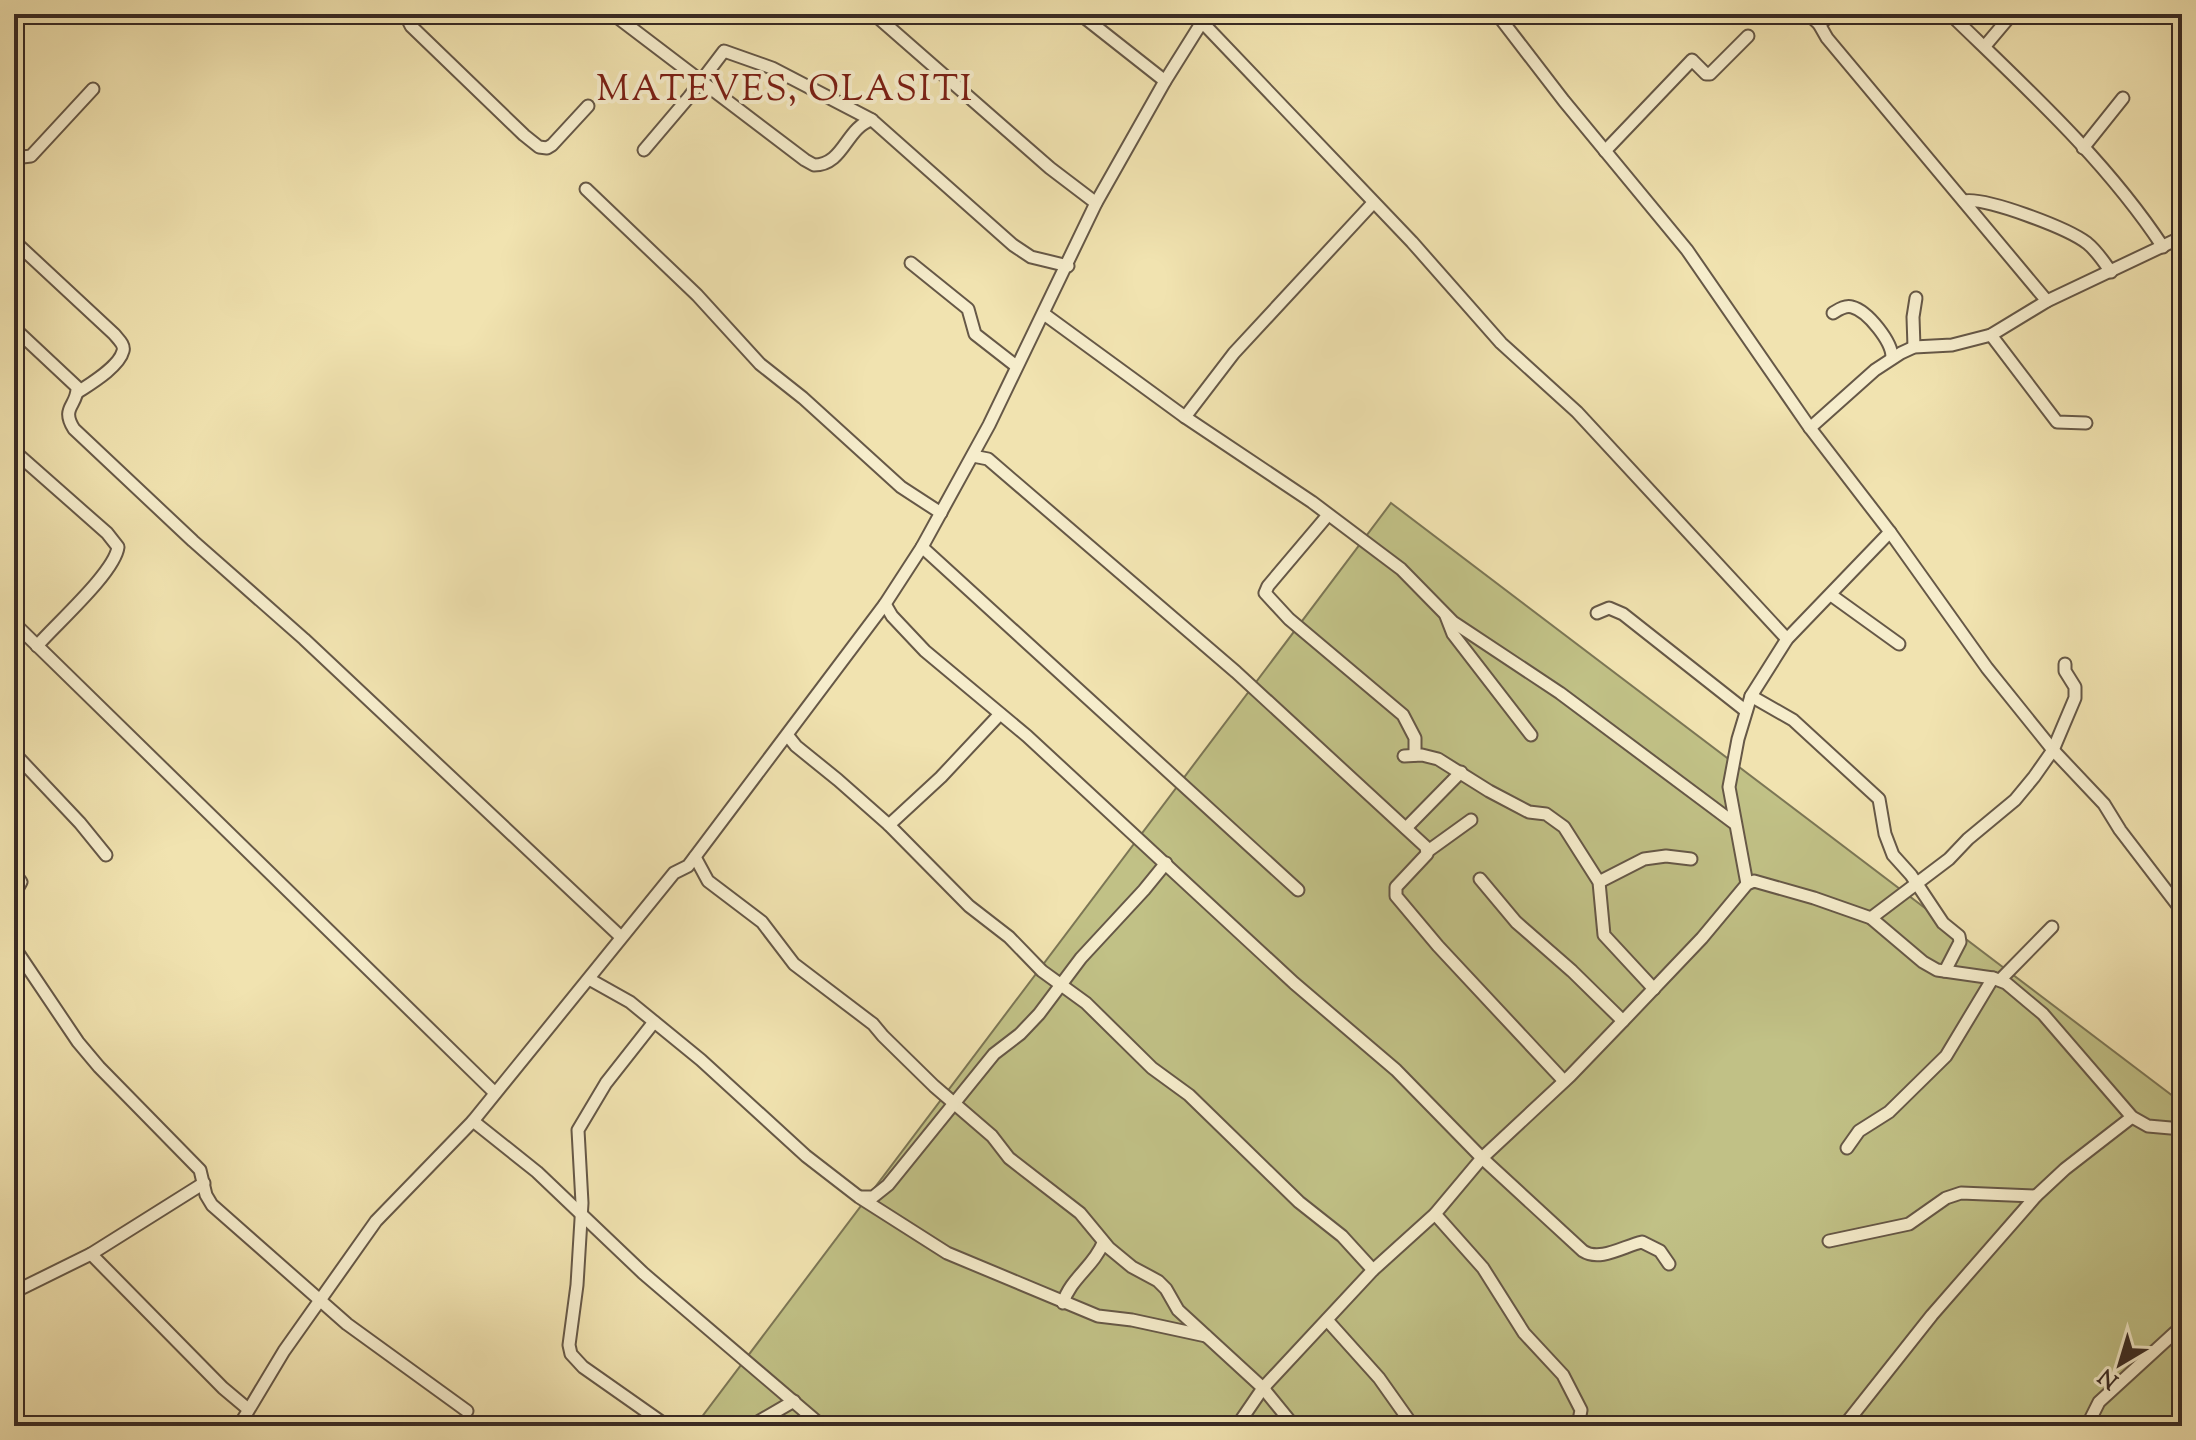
<svg xmlns="http://www.w3.org/2000/svg" width="2196" height="1440" viewBox="0 0 2196 1440" font-family="'Sorts Mill Goudy',serif">
  <style>
    .green { fill: #c1c186; stroke: #7c7655; stroke-width: 2 }
    .lines { fill: none; stroke-linecap: round; stroke-linejoin: round }
    .street-casing { stroke: #665847; stroke-width: 15 }
    .street { stroke: #f6edcc; stroke-width: 11 }
    .labels { text-anchor: middle; dominant-baseline: central; stroke-width: 8; stroke-linejoin: round; paint-order: stroke }
    .neighbourhood-label { font-size: 36px; letter-spacing: 2px; fill: #7a1f14; stroke: #f6edcc }
  </style>
  <rect width="100%" height="100%" fill="#f1e3b0"/>
  <filter id="stains"><feTurbulence type="fractalNoise" baseFrequency=".0025" numOctaves="4"/><feColorMatrix values="0 0 0 0 .2 0 0 0 0 .09 0 0 0 0 .02 0 0 0 .5 -.17"/></filter>
  <radialGradient id="worn" r=".72"><stop offset=".6" stop-color="#630" stop-opacity="0"/><stop offset="1" stop-color="#630" stop-opacity=".3"/></radialGradient>
  <path class="green" d="M1391,503L2182,1103V1426H695Z"/>
  <g class="lines">
    <defs>
      <g id="street">
        <path d="M405,14L411,26L524,135L539,147L547,148L552,145L588,106"/>
        <path d="M613,14L805,160L814,165C844,165 846,127 872,120L1013,245L1031,257L1068,266"/>
        <path d="M874,14L1050,168L1096,203"/>
        <path d="M1080,14L1165,81"/>
        <path d="M1497,14L1564,101L1687,250L1810,428L1890,532L1987,668L2053,750L2104,804L2120,830L2182,911"/>
        <path d="M1808,14L1819,24L1833,14"/>
        <path d="M1950,14C2025,87 2105,159 2163,247"/>
        <path d="M1202,22L1412,242L1501,343L1577,412L1787,639"/>
        <path d="M1819,24L1827,38L2047,301"/>
        <path d="M1985,46L2012,14"/>
        <path d="M2083,148L2123,98"/>
        <path d="M644,150L689,97L724,51L772,68L872,120"/>
        <path d="M1605,151L1692,60L1706,74H1710L1748,36"/>
        <path d="M14,158L31,156L93,89"/>
        <path d="M586,189L697,295L760,364L803,398L901,487L941,513"/>
        <path d="M1964,201C1986,197 2067,228 2087,243C2097,251 2104,262 2111,272"/>
        <path d="M14,241L114,334C118,339 125,345 123,351C119,367 90,384 78,392"/>
        <path d="M911,263L968,309L975,334L1016,366"/>
        <path d="M1833,313C1838,310 1845,305 1852,307C1868,311 1892,342 1892,357"/>
        <path d="M1044,314L1185,417L1312,502L1401,569L1453,622L1560,693L1734,823"/>
        <path d="M14,328L77,387C78,406 60,407 74,429L193,541L304,639L621,937"/>
        <path d="M1991,335L2057,422L2086,423"/>
        <path d="M1914,347L1913,317L1916,298"/>
        <path d="M1185,417L1234,353L1373,203"/>
        <path d="M1810,428L1875,370L1901,353L1914,347L1952,345L1991,335L2047,301L2182,237"/>
        <path d="M14,451L107,533L118,547C115,572 56,624 37,646"/>
        <path d="M973,456L988,459L1236,672L1426,847L1427,854L1396,887V896L1438,946L1564,1081"/>
        <path d="M1328,515L1268,586L1265,593L1289,619L1403,715L1415,738V755"/>
        <path d="M922,547L1298,890"/>
        <path d="M1831,595L1899,644"/>
        <path d="M885,604L892,616L925,651L1027,736L1294,983L1396,1070L1482,1158L1583,1251C1600,1262 1624,1246 1642,1242L1660,1251L1669,1264"/>
        <path d="M1597,613L1609,608L1623,614L1746,711"/>
        <path d="M1446,616L1453,634L1531,735"/>
        <path d="M14,623L495,1093"/>
        <path d="M1751,696L1793,720L1879,799L1885,834L1893,855L1911,875L1943,923L1959,936L1960,942L1945,971"/>
        <path d="M788,736L796,746L838,780L889,825L969,906L1009,937L1042,971L1086,1003L1152,1068L1189,1095L1299,1202L1342,1236L1373,1270"/>
        <path d="M14,753L80,823L106,855"/>
        <path d="M1404,756L1422,755L1438,759L1489,791L1529,812L1546,814L1564,827L1599,882L1604,935L1654,989"/>
        <path d="M889,825L941,777L1000,714"/>
        <path d="M1406,828L1461,772"/>
        <path d="M1428,851L1471,820"/>
        <path d="M695,857L708,881L762,922L794,964L873,1024L883,1036L934,1086L992,1136L1009,1158L1080,1213L1109,1248L1132,1267L1158,1281L1166,1289L1178,1310L1263,1388L1294,1426"/>
        <path d="M14,872L21,882L14,895"/>
        <path d="M1480,879L1516,922L1572,971L1623,1021"/>
        <path d="M1599,882L1644,859L1666,856L1691,859"/>
        <path d="M1747,884L1729,787L1738,739L1751,696L1787,639L1890,532"/>
        <path d="M1871,918L1949,859L1968,839L2015,800L2034,777L2053,750L2075,698V687L2065,671V664"/>
        <path d="M14,947L78,1042L99,1067L200,1170L206,1195L212,1205L347,1324L467,1411"/>
        <path d="M589,979L630,1002L701,1060L806,1156L859,1197L947,1253L1098,1316L1132,1320L1206,1336"/>
        <path d="M2000,980L2052,927"/>
        <path d="M654,1022L606,1083L578,1130L582,1203L577,1285L569,1345L571,1354L583,1367L667,1426"/>
        <path d="M473,1121L537,1172L643,1273L822,1426"/>
        <path d="M1847,1148L1859,1131L1889,1112L1946,1056L1993,978"/>
        <path d="M860,1197H873L888,1185L994,1054L1020,1034L1039,1014L1081,958L1144,890L1166,863"/>
        <path d="M1435,1214L1483,1268L1524,1333L1563,1375L1581,1410L1578,1426"/>
        <path d="M1829,1241L1909,1224L1946,1198L1961,1193L2036,1196"/>
        <path d="M91,1254L223,1388L248,1409"/>
        <path d="M14,1292L91,1254L204,1183"/>
        <path d="M1063,1303C1070,1279 1094,1266 1103,1243"/>
        <path d="M1327,1320L1379,1378L1413,1426"/>
        <path d="M239,1426L284,1351L376,1221L473,1121L674,873L688,866L885,604L922,547L989,425L1096,203L1165,81L1207,14"/>
        <path d="M751,1426L794,1401"/>
        <path d="M1237,1426L1263,1388L1373,1270L1435,1214L1482,1158L1570,1076L1623,1021L1702,938L1747,884L1754,881L1814,898L1871,918L1923,962L1937,970L1993,978L2006,983L2043,1014L2132,1117L2148,1126L2182,1129"/>
        <path d="M1844,1426L1932,1315L2036,1196L2065,1169L2132,1117"/>
        <path d="M2091,1426V1418L2099,1402L2182,1326"/>
      </g>
    </defs>
    <use href="#street" class="street-casing"/>
    <use href="#street" class="street"/>
  </g>
  <g class="labels">
    <g class="neighbourhood-label">
      <text x="785" y="91">MATEVES, OLASITI</text>
    </g>
  </g>
  <rect width="2196" height="1440" fill="none" stroke="#f1e3b0" stroke-width="48"/>
  <rect x="16" y="16" width="2164" height="1408" fill="none" stroke="#382a24" stroke-width="4"/>
  <rect x="24" y="24" width="2148" height="1392" fill="none" stroke="#382a24" stroke-width="2"/>
  <g transform="translate(2120 1364) rotate(218)" stroke="#f6edcc" stroke-width="6" paint-order="stroke">
  <path d="M0-6L14 30L0 20L-14 30Z" fill="#382a24"/>
  <text y="-12" font-size="22" font-weight="bold" text-anchor="middle" fill="#382a24">N</text>
  </g>
  <rect width="100%" height="100%" filter="url(#stains)"/>
  <rect width="100%" height="100%" fill="url(#worn)"/>
</svg>
